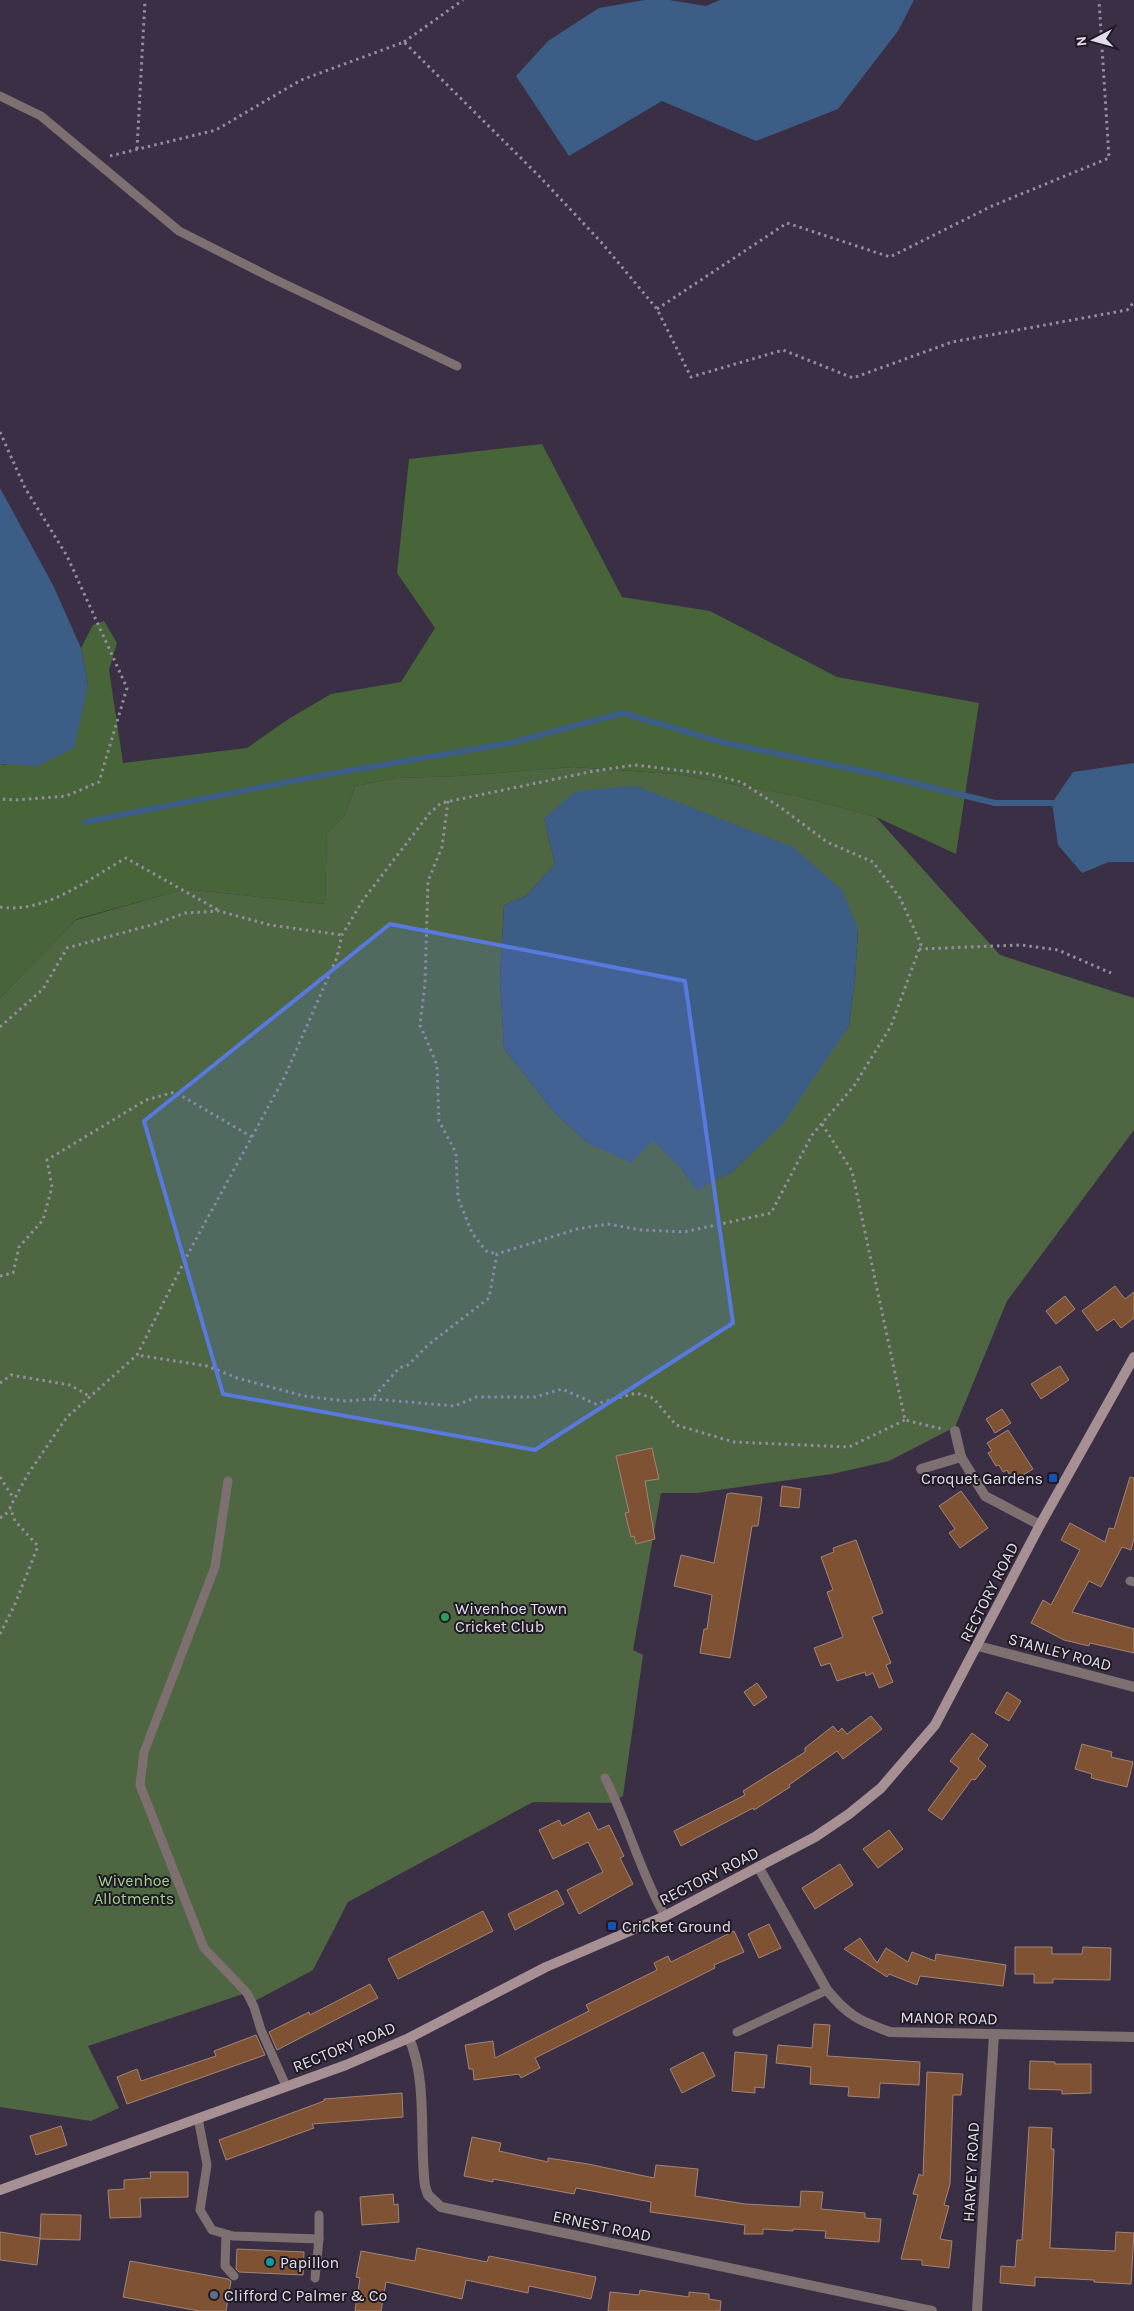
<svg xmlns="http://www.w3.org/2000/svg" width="1134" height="2311" viewBox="0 0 1134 2311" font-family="Karla,sans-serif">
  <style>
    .green { fill: #4e6742; fill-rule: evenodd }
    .forest { fill: #476539 }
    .water { fill: #3c5d85 }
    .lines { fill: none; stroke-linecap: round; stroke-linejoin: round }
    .stream { stroke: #3c5d85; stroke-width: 6 }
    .building { fill: #805234; stroke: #a28575 }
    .path { stroke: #968c9f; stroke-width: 3; stroke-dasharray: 2.5 4; stroke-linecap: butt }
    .lane { stroke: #7e6f71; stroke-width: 9 }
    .street { stroke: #7e6f71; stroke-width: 10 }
    .secondary { stroke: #a79093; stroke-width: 10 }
    .marked { fill: #5879de; fill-opacity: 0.2; stroke: #5879de; stroke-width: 4; stroke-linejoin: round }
    .transit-dot { fill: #1a4fb4; stroke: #1f1a24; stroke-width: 2 }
    .leisure-dot { fill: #2e9e5b; stroke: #1f1a24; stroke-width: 2 }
    .culture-dot { fill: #0f9aa8; stroke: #1f1a24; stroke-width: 2 }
    .service-dot { fill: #5c6f8a; stroke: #1f1a24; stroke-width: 2 }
    .labels { text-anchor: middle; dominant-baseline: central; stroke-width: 4; stroke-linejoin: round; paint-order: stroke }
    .poi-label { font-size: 16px; fill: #e3dceb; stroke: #1f1a24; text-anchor: start }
    .street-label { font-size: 16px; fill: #e3dceb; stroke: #1f1a24 }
    .park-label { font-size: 16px; fill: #a3d28d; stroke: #1f1a24 }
  </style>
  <rect width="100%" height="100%" fill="#3b2f46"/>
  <path class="green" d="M573,767L677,774L793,795L876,817L1000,955L1134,998V1130L1007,1301L955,1427L889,1461L832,1474L697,1493H661L633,1650L643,1655L623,1796L612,1803L533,1802L348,1902L313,1970L255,2001L246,1993L88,2046L119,2108L91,2121L0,2107V998L76,920L185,889L325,904L327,832L344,817L355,786L397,778L457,776ZM544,818L858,929L855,979L849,1026L752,1151L732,1172L696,1189L681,1168L653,1139L588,1143L554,1112L504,1048L500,980L504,905L526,896L555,864Z"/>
  <path class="forest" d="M542,444L622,597L710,611L837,677L979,703L956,854L876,817L793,795L677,774L573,767L457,776L397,778L355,786L344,817L327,832L325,904L185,889L77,919L0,998V764L5,765L88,685L81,648L93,625L104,621L117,643L109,670L123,763L247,748L290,718L331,694L401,682L435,628L397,573L409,459Z"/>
  <g class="water">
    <path d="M645,0H669L706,6L720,0H914L898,31L838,109L756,141L662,101L569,156L516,76L548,41L599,8Z"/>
    <path d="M0,488L53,585L81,648L88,685L74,748L38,766L0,764Z"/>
    <path d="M1134,763V862H1109L1082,873L1058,845L1052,803L1073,772Z"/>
    <path d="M636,786L793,847L842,890L858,929L855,979L849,1026L783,1124L732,1172L696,1190L681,1168L653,1140L631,1163L588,1143L554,1112L504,1048L500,980L504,905L526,896L555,864L544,818L576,791Z"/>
  </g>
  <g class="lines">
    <path class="stream" d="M85,822L318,776L510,743L623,713L725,743L872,773L995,803H1052"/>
  </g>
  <g class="building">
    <path d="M1115,1286L1125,1299L1134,1292V1318L1121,1328L1114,1319L1097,1331L1082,1311Z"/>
    <path d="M1065,1296L1075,1309L1056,1324L1046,1311Z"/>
    <path d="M1060,1366L1069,1380L1041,1399L1031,1384Z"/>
    <path d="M1002,1409L1011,1423L995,1433L986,1419Z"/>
    <path d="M1008,1430L1033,1469L1013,1481L1007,1470L1003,1472L999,1465L996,1466L988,1453L992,1451L987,1443Z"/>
    <path d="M652,1448L659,1479L645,1481L655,1539L636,1544L634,1536L631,1537L625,1513L629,1512L616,1456Z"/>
    <path d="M1130,1477L1134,1478V1539L1131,1550L1122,1547L1101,1587L1089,1581L1072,1612L1134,1629V1653L1090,1643L1089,1646L1064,1640L1031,1623L1043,1600L1051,1605L1080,1550L1061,1540L1070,1523L1105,1542L1109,1528L1114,1529Z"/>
    <path d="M782,1486L801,1489L799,1508L780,1506Z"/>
    <path d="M961,1491L988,1528L960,1548L949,1533L955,1529L939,1506Z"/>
    <path d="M731,1493L762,1497L758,1526H752L730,1658L700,1653L704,1629H707L712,1595L674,1586L681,1555L714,1563L727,1494Z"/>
    <path d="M856,1540L883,1613L872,1617L891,1663L886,1665L893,1682L879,1688L873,1673L866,1676L865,1672L837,1681L830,1663L821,1666L814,1648L843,1637L827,1592L833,1590L821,1557L834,1552L833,1548Z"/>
    <path d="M757,1683L767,1697L754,1706L744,1692Z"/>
    <path d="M1007,1692L1021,1701L1009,1721L995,1713Z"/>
    <path d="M871,1716L882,1729L843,1759L837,1751L789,1785L790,1787L754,1810L753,1808L681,1846L674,1831L745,1795L743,1791L805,1752V1748L833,1726L838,1732L842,1728L847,1734Z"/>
    <path d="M972,1733L988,1745L978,1759L986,1766L975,1780L972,1779L942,1820L928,1810L959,1768L950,1761Z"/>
    <path d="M1082,1744L1112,1752L1111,1757L1133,1762L1127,1787L1091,1778L1092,1774L1075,1769Z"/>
    <path d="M589,1812L598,1830L609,1825L624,1856L620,1858L633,1884L579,1914L567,1890L603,1872L588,1842L553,1859L539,1830L559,1820L562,1826Z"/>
    <path d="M889,1830L903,1849L878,1868L863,1849Z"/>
    <path d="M840,1864L853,1885L815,1909L802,1888Z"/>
    <path d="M557,1890L564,1904L515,1930L508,1914Z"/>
    <path d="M483,1911L493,1931L398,1979L388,1959Z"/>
    <path d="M769,1924L781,1948L759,1958L748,1934Z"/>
    <path d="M734,1931L744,1952L714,1965L715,1968L535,2058L540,2068L521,2078L519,2074L474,2080L473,2069H469L465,2045L493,2041L495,2058L589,2011L586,2005L657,1970L654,1963L668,1956L671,1962Z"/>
    <path d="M860,1938L877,1963L886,1948L908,1962L912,1952L935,1961L936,1954L1006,1965L1003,1986L920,1976L917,1985L889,1974L887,1977L844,1949Z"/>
    <path d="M1015,1947H1052V1954H1082L1083,1947L1111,1948L1110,1980L1053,1979V1983H1034V1974H1015Z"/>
    <path d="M370,1984L378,1998L277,2050L269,2032L309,2012L310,2015Z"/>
    <path d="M814,2024L830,2025L827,2056L920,2062L919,2085L880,2083L879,2098L848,2096L849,2087L810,2084L811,2067L776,2063L778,2045L812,2048Z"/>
    <path d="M256,2035L265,2055L127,2104L117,2077L137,2069L141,2081L216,2056L214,2051Z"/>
    <path d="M703,2052L715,2076L682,2093L670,2069Z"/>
    <path d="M735,2052L767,2055L764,2088L755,2087V2093L732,2091Z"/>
    <path d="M1030,2061L1055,2062V2064H1091V2093L1062,2094V2090L1029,2089Z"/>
    <path d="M927,2072L963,2074L961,2095H953L950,2184L944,2205L949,2206L940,2239L952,2241L949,2268L922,2265V2260L901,2259L918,2195L913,2194L919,2174L923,2176Z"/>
    <path d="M402,2093L403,2117L312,2124L314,2128L226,2160L219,2140L324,2101V2099Z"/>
    <path d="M61,2126L67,2145L36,2155L30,2136Z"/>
    <path d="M1029,2127L1052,2128L1051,2149H1054L1050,2248L1115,2251L1116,2232L1134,2233L1131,2284L1094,2282V2280L1035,2277V2286L1000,2283L1001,2266L1015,2267L1017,2240H1022Z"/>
    <path d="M472,2137L501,2143L499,2151L548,2162V2158L588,2164L654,2178L656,2165L698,2169L695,2196L745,2204L800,2207L801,2191L823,2192L821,2209L865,2213V2218L881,2219L879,2242L825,2238L826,2231L793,2229V2231L763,2229V2234H744L745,2225L650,2212L651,2202L576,2188L574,2194L493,2179V2182L464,2176Z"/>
    <path d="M150,2172H188V2197L140,2198L141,2217L110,2218L108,2190L124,2189V2180L151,2178Z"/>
    <path d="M393,2194L394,2205L398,2204L399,2222L362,2225L360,2197Z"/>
    <path d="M41,2214L81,2215L80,2240L40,2239Z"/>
    <path d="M0,2232L40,2238L37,2265L0,2260Z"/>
    <path d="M417,2248L487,2262L489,2256L596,2277L591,2299L529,2286L528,2293L466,2280L462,2299L386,2282L381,2311H355L360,2278L356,2277L361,2251L415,2261Z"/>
    <path d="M237,2249L304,2252L303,2275L239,2272L236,2269Z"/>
    <path d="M130,2261L228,2279L231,2281L226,2311H199L123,2297Z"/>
    <path d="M640,2290L689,2297V2292L709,2294V2299L721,2301L720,2311H608L610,2292L639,2295Z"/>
  </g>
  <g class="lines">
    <g class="path">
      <path d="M404,42L463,0"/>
      <path d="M137,149L145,0"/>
      <path d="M110,156L216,130L301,80L404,42L540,177L601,242L657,309L691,377L783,350L853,378L952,342L1127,310L1134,302"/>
      <path d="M657,309L787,223L890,257L992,206L1109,158L1099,0"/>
      <path d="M0,432L25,488L67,556L127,688L99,782L66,796L16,800L0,799"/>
      <path d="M448,801L442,847L428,881L425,984L420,1025L437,1065L439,1121L456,1153L458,1198L472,1233L486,1251L497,1254"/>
      <path d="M0,907C46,914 88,879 126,858L218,910"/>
      <path d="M919,949L1021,945L1058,950L1111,973"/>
      <path d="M0,1027L43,989L67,948L155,924L185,913L219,911L270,925L342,935"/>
      <path d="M822,1124L852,1171L905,1420L942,1429"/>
      <path d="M0,1276L13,1273L19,1247L43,1220L52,1187L47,1160L146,1100L175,1092L252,1137"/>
      <path d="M0,1383L11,1375L70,1385L91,1397"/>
      <path d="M373,1399L455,1406L476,1397H535L562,1389L596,1404L636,1393L653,1398L676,1425L734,1442L849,1447L905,1420"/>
      <path d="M0,1477L14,1499"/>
      <path d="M0,1518L11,1510"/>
      <path d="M0,1634L15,1604L38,1546L15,1521L10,1507L28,1474L67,1417L137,1355L189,1252L284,1078L337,957L342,935L363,900L429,814L441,803L594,771L635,765L710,774L741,782L780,807L827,842L873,862L900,898L921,944L891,1026L854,1086L812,1135L771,1213L684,1232L641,1230L608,1224L577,1229L497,1254L489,1298L428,1345L408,1365L399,1368L372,1399L345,1401L304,1396L237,1378L207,1366L137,1355"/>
    </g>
    <g class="lane">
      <path d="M0,96L41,116L179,231L272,278L457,366"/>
      <path d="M228,1481L215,1567L144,1752L140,1785L204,1948L247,1993L254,2007L261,2030L286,2086"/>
      <path d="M1130,1581L1134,1582"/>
      <path d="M605,1778C628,1823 640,1872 665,1916"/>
      <path d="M737,2032L827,1990"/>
      <path d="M198,2118L207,2165L200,2210L212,2230L233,2236L319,2239V2215"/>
      <path d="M226,2235L225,2266L234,2276"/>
      <path d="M315,2278L319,2239"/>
    </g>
    <g class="street">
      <path d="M955,1431L961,1457L985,1496L1040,1525"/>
      <path d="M921,1469L961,1457"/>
      <path d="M978,1646L1134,1687"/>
      <path d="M759,1868L827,1990C848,2016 860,2021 890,2032L1134,2037"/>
      <path d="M409,2038C428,2081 419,2140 425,2186L428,2195L441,2207L932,2311"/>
      <path d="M977,2311L994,2034"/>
    </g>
    <path class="secondary" d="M0,2190L346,2065L409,2038L546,1967L665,1916L815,1837L849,1814L881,1788L935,1725L1040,1525L1134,1357"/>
  </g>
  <path class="marked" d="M390,924L685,981L733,1323L535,1450L223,1394L144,1121Z"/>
  <g class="transit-dot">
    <rect x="1048" y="1473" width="10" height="10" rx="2.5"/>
    <rect x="607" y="1921" width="10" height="10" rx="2.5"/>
  </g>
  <circle class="leisure-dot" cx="445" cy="1617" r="5"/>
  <circle class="culture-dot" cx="270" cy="2262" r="5"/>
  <circle class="service-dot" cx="214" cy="2295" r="5"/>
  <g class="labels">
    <g class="poi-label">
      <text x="1043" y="1478" text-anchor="end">Croquet Gardens</text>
      <text x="455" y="1608">Wivenhoe Town<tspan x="455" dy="18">Cricket Club</tspan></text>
      <text x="622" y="1926">Cricket Ground</text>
      <text x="280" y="2262">Papillon</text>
      <text x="224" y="2295">Clifford C Palmer &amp; Co</text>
    </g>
    <g class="street-label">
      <text transform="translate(989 1592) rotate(-63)">RECTORY ROAD</text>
      <text transform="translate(1060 1652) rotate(15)">STANLEY ROAD</text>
      <text transform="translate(709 1876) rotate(-27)">RECTORY ROAD</text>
      <text transform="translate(949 2018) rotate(1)">MANOR ROAD</text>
      <text transform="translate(344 2047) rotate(-22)">RECTORY ROAD</text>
      <text transform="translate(971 2172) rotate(-87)">HARVEY ROAD</text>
      <text transform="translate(602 2226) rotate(12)">ERNEST ROAD</text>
    </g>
    <g class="park-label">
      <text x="134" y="1880">Wivenhoe<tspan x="134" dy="18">Allotments</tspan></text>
    </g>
  </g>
  <g transform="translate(1094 40) rotate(264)" stroke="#1f1a24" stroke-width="4" paint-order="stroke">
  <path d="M0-4L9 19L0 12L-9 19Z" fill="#e3dceb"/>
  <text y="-8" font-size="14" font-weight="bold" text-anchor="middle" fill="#e3dceb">N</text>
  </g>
</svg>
